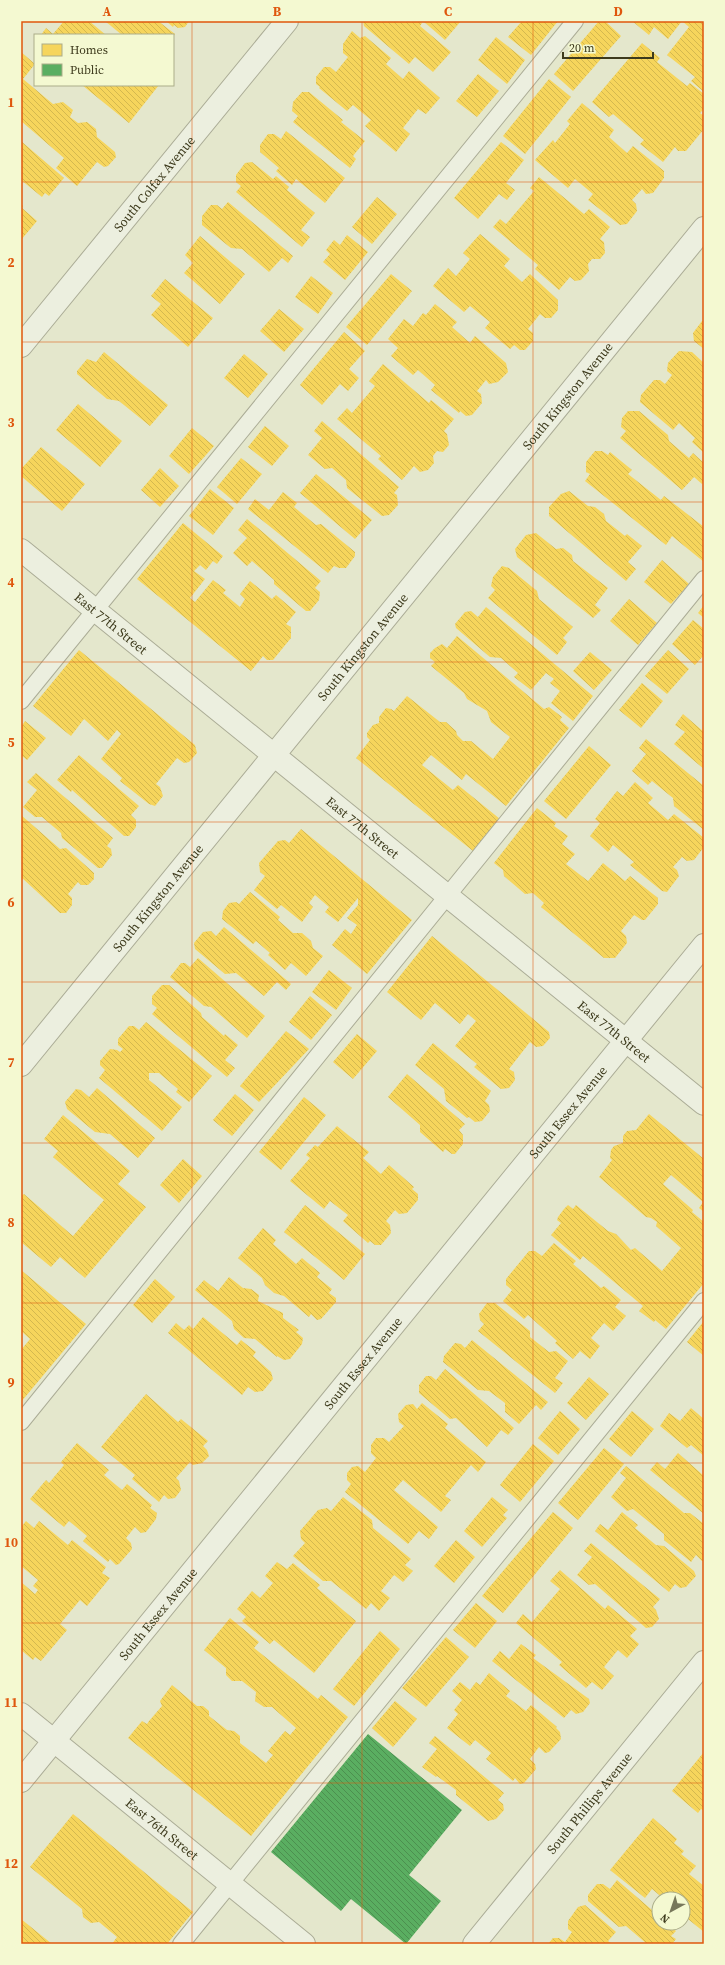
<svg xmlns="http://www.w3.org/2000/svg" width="725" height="1965" viewBox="0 0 725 1965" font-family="'Source Serif 4',serif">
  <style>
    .homes { fill: url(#homes-back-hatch) }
    .public { fill: url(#public-back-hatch) }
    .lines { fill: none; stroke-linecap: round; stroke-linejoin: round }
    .service-casing { stroke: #abac96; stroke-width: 18 }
    .minor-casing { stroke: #abac96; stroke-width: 24 }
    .tertiary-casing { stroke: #abac96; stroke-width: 24 }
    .service { stroke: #ecefdf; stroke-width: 16 }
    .minor { stroke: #ecefdf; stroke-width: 22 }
    .tertiary { stroke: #ecefdf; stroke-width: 22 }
    .grid { fill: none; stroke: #df570d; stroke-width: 1; stroke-opacity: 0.55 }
    .labels { text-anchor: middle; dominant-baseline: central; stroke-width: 4; stroke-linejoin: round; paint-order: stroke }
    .street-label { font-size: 13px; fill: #3d3a1c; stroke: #f4f9d1 }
    .neatline { fill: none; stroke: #df570d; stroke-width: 1.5 }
    .grid-label { font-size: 13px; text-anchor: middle; font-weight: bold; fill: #df570d }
  </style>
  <defs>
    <pattern id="homes-back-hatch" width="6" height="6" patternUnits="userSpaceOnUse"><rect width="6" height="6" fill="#f6d55c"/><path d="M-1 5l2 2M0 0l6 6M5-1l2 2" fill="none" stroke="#d4b84f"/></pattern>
    <pattern id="public-back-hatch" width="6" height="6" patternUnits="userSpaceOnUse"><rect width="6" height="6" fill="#5aae61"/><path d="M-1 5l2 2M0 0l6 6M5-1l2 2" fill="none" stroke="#4c8f4f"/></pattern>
  </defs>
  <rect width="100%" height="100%" fill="#e4e7cc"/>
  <g class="homes">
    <path d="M64,21H89L106,35H41L46,28L53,34Z"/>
    <path d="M105,21H158L175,34L173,37V35H122Z"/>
    <path d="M166,21H189L185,27L178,28L174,25L173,27Z"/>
    <path d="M363,21H419L422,23L420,26L451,52L433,72L415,57L409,64L364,26Z"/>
    <path d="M423,21H461L445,40Z"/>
    <path d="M522,21H558L531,55L508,37Z"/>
    <path d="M599,21H605L621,36L573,91L554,74Z"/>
    <path d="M632,21H704V92L691,81L695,77L667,55L689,27L682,21L668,39L654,27L649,35Z"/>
    <path d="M352,31L360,38L365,36L391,58L386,64L403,79L409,71L440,98L426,114L418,109L403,128L410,134L396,152L365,126L371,120L353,105L347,111L319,88L320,87L316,84V77L324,67H330L336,72L348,57L343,53V44Z"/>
    <path d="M496,37L525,60L507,84L478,60Z"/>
    <path d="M642,43L660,58L657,62L687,86L690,83L704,94V109L700,113L704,116V129L686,151H678L675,147L663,162L640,144L644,140L613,114L609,117L592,102Z"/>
    <path d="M21,52L35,64L23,79L53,104L63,102L73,110L70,117L78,123L87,122L96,129L97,137L115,152L116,157L108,166L104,167L97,162L77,186L56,168L64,158L21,121Z"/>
    <path d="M478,74L499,91L477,117L456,101Z"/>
    <path d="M549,79L571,97L525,154L503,136Z"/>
    <path d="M82,85H159L129,123Z"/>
    <path d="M302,92H309L343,120L341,122L365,141L353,156L356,159L350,168L293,122L298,116L292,111L293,102Z"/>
    <path d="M582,103L614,130L609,137L627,153L633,146L664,171V178L653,193L646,194L642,189L632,200L636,204L637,211L627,224L620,225L588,200L593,194L575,179L568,188L535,160L553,140L555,143L570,124L567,121Z"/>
    <path d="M286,131L345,178L325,203L296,179L292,185L276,171L279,168L260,152V145L268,134H274L281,139Z"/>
    <path d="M21,141L64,178L49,196L45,193L42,197L21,180Z"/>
    <path d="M501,142L524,160L506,183L515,190L507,200L499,194L478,219L454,198Z"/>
    <path d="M252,162L273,179L276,176L289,187L287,190L315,213L301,230L310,237L302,247L236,192L241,186L236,182V175L245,163Z"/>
    <path d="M539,177L584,214L589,209L610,227L600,239L604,242L605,253L600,259H592L588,264L589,271L581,280L575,281L570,277L559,290L535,269L538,265L493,227L500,219L506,224L534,191L530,188Z"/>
    <path d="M377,197L397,214L372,244L352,227Z"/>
    <path d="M228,202L293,256L288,263L282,258L269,272L242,249L231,248L202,225V216L211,205H217L222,209Z"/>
    <path d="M21,204L23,206L22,208L37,221L21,240Z"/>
    <path d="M480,234L510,259L504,266L522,282L530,274L558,300V310L551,318H545L540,314L528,329L533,333V341L525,350H520L514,345L510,349L485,328L490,322L470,306L464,312L433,286L448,268L456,276L470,259L463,253Z"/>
    <path d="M347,235L368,252L345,280L323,262L330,254L326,250L334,240L340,245Z"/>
    <path d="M200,236L245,274L220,304L184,273L193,263L185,255Z"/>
    <path d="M391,274L412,291L367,345L346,327Z"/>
    <path d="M311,276L333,293L318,314L295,297Z"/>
    <path d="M165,279L213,318L188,347L151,315L161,304L151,296Z"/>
    <path d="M435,304L457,322L452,327L470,343L475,336L506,363L508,372L498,382L489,384L486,380L477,391L481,394L482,403L472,415L466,416L460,411L459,413L431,390L435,385L418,370L413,375L391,356L398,348L388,339L404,319L413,326L423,313L426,315Z"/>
    <path d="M279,309L304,329L284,352L260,331Z"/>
    <path d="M702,321H704V349L694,341L693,333Z"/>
    <path d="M344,332L365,351L349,369L359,378L348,391L340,384L322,405L300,385Z"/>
    <path d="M679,351L692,352L704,363V453L692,442L695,438L679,423L673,430L640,402L641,395L654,380H660L665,384L672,375L667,371L668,363Z"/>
    <path d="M104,352L168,405L150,426L119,401L107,399L77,374V371L87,359L96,362Z"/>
    <path d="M244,354L268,374L248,398L224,378Z"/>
    <path d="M383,364L429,403L431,400L454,419L444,431L447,434L449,445L443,452L437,451L433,456L434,463L428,470L420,472L414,466L402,480L378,459L381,456L337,419L347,408L352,413L375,386L369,381Z"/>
    <path d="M78,404L122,441L100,467L56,430Z"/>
    <path d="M628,411H639L668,435L669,441L689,458L693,453L704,463V482L702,484L694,477L682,490L620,438L626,431L621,427L622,418Z"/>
    <path d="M322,421L399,487L394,493L397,495L398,505L389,515L382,516L347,488L346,480L332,468L325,469L308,455L322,438L314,431Z"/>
    <path d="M265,426L289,446L272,466L248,447Z"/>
    <path d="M192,428L214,446L189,474L169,456Z"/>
    <path d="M41,447L85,484L62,511L21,476V469Z"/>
    <path d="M595,451H602L608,455L610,452L632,470L628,474L661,500L664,496L704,527V562L672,536L666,545L585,481L590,474L586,472V462Z"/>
    <path d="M241,458L262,474L237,504L217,487Z"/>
    <path d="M160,468L179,486L160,507L141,490Z"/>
    <path d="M316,474L372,520L355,539L300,493Z"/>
    <path d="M210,489L234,508L213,535L189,516Z"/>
    <path d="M569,491L588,506L595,507L604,514L606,521L625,536L627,534L642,546L628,562L636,569L626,581L549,516V507L561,494Z"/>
    <path d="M283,492L297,503L294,507L316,525L321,524L355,552V556L346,568H339L334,566L328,573L248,509L255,499L269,510Z"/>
    <path d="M247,519L321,581L315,588L320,592L319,600L310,611H306L274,584V580L252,561L247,566L233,553L247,538L238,530Z"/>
    <path d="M183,523L223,556L217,564L213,561L206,570L200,565L194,571L205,579L190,598L195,602L213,580L226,590L223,593L240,607L245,599L240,594L250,581L272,599L276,595L296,612L286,624L291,627V638L273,660H267L263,656L251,671L137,579Z"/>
    <path d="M536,533L556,549L563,548L572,555L573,561L608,588L595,605L601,610L593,618L517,557L515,549L526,535Z"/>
    <path d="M662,560L689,584L671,604L644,582Z"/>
    <path d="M502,566L509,568L537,591L539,599L573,627L563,638L567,642L557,655L488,598L495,590L491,586L493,577Z"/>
    <path d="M629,599L657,623L638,645L610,621Z"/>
    <path d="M704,605V618L698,613Z"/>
    <path d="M486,607L593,696L573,721L551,703L560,691L550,683L554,679L546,673L531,690L514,677L518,673L501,658L490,657L456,628L455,624L465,612L471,611L478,617Z"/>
    <path d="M693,620L704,629V655L695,665L672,644Z"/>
    <path d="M457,636L544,709L549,707L562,717L560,720L569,728L506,806L466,774L462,780L431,755L422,765L453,790L458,785L500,819L473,851L356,758L370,740L367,737V733L373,725L379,723V717L386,708L391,709L394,711L407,696L440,722H446L456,731L457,735L463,741H471L493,759L510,737L491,722L487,711L467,699L464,693L431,666L435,662L430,658V653L435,648L442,644L447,648Z"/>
    <path d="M79,650L195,745L197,753L189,762L184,763L177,758L156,784L160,787L163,796L155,806L149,804L120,781L122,778L101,759L121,734L117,730L108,741L84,719L71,736L33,706Z"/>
    <path d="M668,650L689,669L667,694L645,676Z"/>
    <path d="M590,652L612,670L594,690L573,671Z"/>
    <path d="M642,683L663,701L641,728L619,710Z"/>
    <path d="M683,714L704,732V769L674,744L685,732L675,725Z"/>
    <path d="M25,721L46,738L27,760L21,755V727Z"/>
    <path d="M646,739L704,786V830L674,806L673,798L652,781L648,785L632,771L646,754L639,748Z"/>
    <path d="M589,746L611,765L566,819L544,801Z"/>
    <path d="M79,755L139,806L131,815L136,820V827L129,836H124L72,790L71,792L57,780Z"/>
    <path d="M36,773L113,838L107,846L111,849L112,855L102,868H98L62,838L61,833L42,817H35L23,807L37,790L27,782Z"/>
    <path d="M635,782L653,798L648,803L668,820L674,814L704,838V847L694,860L687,861L682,857L673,867L677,870L679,876L667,892L662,891L630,865L634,862L613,845L608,852L590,836L600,823L595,819L617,791L623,796Z"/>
    <path d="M537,808L556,823L554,826L568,836L562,844L575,854L566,864L588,881L603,863L625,881L630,876L658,898V904L645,920H642L634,915L621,931L626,936L627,943L615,958H604L541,907L544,903L533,893L525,894L504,876L503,870L494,863Z"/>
    <path d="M21,815L60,849L66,848L94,873V879L88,885H81L78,882L68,894L72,898V905L66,913H60L21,877Z"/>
    <path d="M301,829L412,920L367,974L332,945L345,929L351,934L357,925L347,918L358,905V898L338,922L325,912L329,907L315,895L309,903L313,907L302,922L281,905L277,909L254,890L265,876L260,872L259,863L278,841L285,840L289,843Z"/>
    <path d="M250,892L280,917L278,920L293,933H302L311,941L313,948L323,956L306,976L291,963L285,970L268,955L270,953L256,941L253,944L222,919L223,911L229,903L236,902L239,904Z"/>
    <path d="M224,927L291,984L286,990L277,982L264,996L236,973L225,974L195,949L194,943L203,932L211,931L216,936Z"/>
    <path d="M432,936L549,1032L550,1038L543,1046L536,1047L530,1042L509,1069L514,1072L515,1080L509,1088L501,1089L474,1067L477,1064L455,1046L476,1021L468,1014L460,1024L435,1003L421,1020L387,992Z"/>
    <path d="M198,958L265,1016L247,1038L211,1007L204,1006L170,977L181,963H185L190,967Z"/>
    <path d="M329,970L352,988L336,1010L312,992Z"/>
    <path d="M162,985H169L201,1013L202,1017L224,1036L225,1034L238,1045L225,1060L235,1068L227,1077L152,1014L157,1008L152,1004V996Z"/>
    <path d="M310,996L332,1015L311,1040L289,1022Z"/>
    <path d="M146,1022L212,1076L189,1102L176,1092L178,1089L159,1073H149V1080L182,1107L162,1131L99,1078L105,1070L100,1065V1061L110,1049L117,1050L120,1052L123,1049L118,1045V1039L129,1026H134L139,1030Z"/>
    <path d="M286,1031L309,1049L259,1102L240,1086Z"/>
    <path d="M357,1034L377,1051L353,1079L333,1062Z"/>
    <path d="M433,1043L491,1091L485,1101L489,1105L490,1111L482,1121L475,1122L469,1117L467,1118L446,1101L444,1089L415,1065Z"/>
    <path d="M407,1074L465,1124L459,1130L463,1135V1144L455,1154H452L445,1149L443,1152L420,1132V1125L388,1097Z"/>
    <path d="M97,1088L155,1138L138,1158L110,1134L95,1132L67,1109L65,1102L76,1089L81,1090L89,1097Z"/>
    <path d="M235,1094L254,1110L232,1136L213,1120Z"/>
    <path d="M304,1097L326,1115L281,1170L259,1152Z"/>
    <path d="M649,1114L704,1159V1212L699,1208L703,1202L671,1175L663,1184L693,1210L692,1212L704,1222V1283L666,1329L655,1320L654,1322L639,1311L643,1306L583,1256L580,1260L551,1235L561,1223L557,1220L558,1217L564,1209L568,1205L573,1209L576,1205L608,1231L616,1234L631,1250L635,1248L662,1271L681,1248L656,1226L657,1222L651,1218L646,1217L599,1177L612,1160L610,1158L611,1150L614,1146L623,1143V1136L627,1131L636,1130Z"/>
    <path d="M63,1115L130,1171L118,1184L146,1207L85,1278L60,1257L51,1267L21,1242V1196L24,1194L73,1236L104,1200L53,1157L58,1151L44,1139Z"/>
    <path d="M337,1126L369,1152L363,1158L381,1174L389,1165L414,1187L412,1189L418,1194V1200L407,1213L399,1214L395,1210L386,1221L390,1225L391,1233L381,1245H375L370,1241L368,1243L343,1221L348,1215L330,1201L324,1209L290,1181L310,1158L306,1155L315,1145L318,1147Z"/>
    <path d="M183,1159L202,1176L179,1203L160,1185Z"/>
    <path d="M305,1205L365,1254L344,1280L284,1232Z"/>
    <path d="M263,1228L276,1240L273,1244L296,1264L302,1258L320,1273L317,1277L332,1289L329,1293L336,1298V1302L321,1319L317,1320L311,1314L309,1317L284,1296L274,1293L265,1285L262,1278L238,1258Z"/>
    <path d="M554,1243L576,1261L573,1264L601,1288L604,1286L621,1300L615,1307L626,1316L613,1331L604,1323L591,1338L600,1346L590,1359L580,1351L573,1359L555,1343L557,1341L528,1315L524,1319L503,1301L512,1290L506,1285V1279L529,1251H535L542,1256Z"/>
    <path d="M21,1270L86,1324L21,1402V1350L30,1339L21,1331Z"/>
    <path d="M229,1277L243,1288L251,1289L259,1295L258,1301L283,1313V1318L299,1330L296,1332L303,1338L302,1344L290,1359L284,1360L277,1356V1357L255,1339L244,1338L234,1329L232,1321L195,1290L204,1280L218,1291Z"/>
    <path d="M155,1279L175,1297L152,1323L133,1305Z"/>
    <path d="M487,1303H495L530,1331V1337L549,1352L556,1351L568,1361L555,1378L563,1383L555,1393L478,1331L484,1324L480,1320L479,1314Z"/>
    <path d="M203,1317L237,1345L241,1340L256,1352L253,1356L271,1372L273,1379L263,1391L255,1392L248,1387L242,1395L168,1333L176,1323L184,1330L189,1325L193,1329Z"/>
    <path d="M704,1321V1356L687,1342Z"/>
    <path d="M472,1340L548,1402L541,1410L536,1405L519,1424L505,1412V1403L489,1391L478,1390L443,1362L444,1356L455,1343L461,1344L465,1348Z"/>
    <path d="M445,1369L514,1428L508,1435L501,1430L487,1447L456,1418L450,1419L419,1393V1385L426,1376H431L436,1380Z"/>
    <path d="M589,1377L609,1394L586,1420L567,1403Z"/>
    <path d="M146,1394L178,1422L181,1419L208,1441L203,1446L207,1450L209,1456L202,1463L193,1465L190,1462L176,1478L179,1481L181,1490L175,1498L168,1499L164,1495L159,1502L132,1479L135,1475L101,1447Z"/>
    <path d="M422,1403L448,1424L445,1428L486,1462L478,1472L471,1465L445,1496L451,1500L441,1512L403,1480L394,1490L438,1527L429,1539L419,1531L408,1544L345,1492L351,1484L347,1480V1473L352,1467L358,1466L365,1472L376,1458L371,1453V1445L376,1438H384L389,1442L404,1426L399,1422L398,1414L406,1405L413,1404L417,1409Z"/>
    <path d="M691,1408L704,1419V1456L691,1445L687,1448L660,1426L669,1413L680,1421Z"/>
    <path d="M560,1411L580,1429L558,1455L538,1438Z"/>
    <path d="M632,1411L654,1429L631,1457L609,1439Z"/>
    <path d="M77,1443L109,1470L104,1475L122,1490L127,1484L152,1505L150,1508L157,1513L156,1519L146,1532L141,1533L135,1527L126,1538L131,1543L132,1549L119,1564L116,1565L110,1559L108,1562L83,1541L87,1536L69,1521L64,1527L30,1499L46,1480L49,1483L64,1465L61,1462Z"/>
    <path d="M533,1444L554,1461L520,1502L500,1485Z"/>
    <path d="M604,1448L624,1464L578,1520L558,1503Z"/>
    <path d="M678,1453L704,1476V1514L650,1470L657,1462L665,1469Z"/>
    <path d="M626,1466L684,1513H690L704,1524V1560L702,1561L696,1555L691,1562L664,1540V1534L633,1509L627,1511L611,1497L626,1478L620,1473Z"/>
    <path d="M343,1497L372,1520L373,1528L411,1559L405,1565L413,1571L403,1582L394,1575L381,1591L390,1598L379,1611L371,1603L366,1609L331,1581H323L293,1556L305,1543L301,1539L300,1531L318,1510L327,1508L331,1511Z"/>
    <path d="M492,1497L508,1510L503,1515L507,1518L482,1547L464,1531Z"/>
    <path d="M553,1512L573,1528L503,1613L482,1596Z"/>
    <path d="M622,1512L638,1525L635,1528L656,1545L664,1546L694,1571L696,1576L686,1587L680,1588L675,1584L669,1592L595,1531L600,1524L608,1530Z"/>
    <path d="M26,1521L34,1528L39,1521L68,1545L72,1540L106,1567L102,1573L110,1578L87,1606L80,1600L60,1624L67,1630L41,1661L35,1657L33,1660L21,1650V1582L35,1594L38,1590L33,1586L38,1580L21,1566V1527Z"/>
    <path d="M456,1540L475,1557L454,1583L434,1566Z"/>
    <path d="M591,1543L660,1599L653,1607L656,1610L659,1619L652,1627L646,1628L595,1584L589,1585L577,1575L592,1557L584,1551Z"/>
    <path d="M277,1562L287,1569L293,1563L320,1585L317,1588L356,1621L314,1673L274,1640L270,1644L242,1621L246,1617L237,1609L252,1591L260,1598L273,1583L265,1576Z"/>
    <path d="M560,1570L605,1609L608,1605L637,1629L630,1636L639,1644L627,1658L618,1650L604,1667L614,1676L602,1690L592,1682L586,1688L559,1665L562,1662L516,1623L523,1614L532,1622L560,1589L550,1581Z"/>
    <path d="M476,1603L497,1621L475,1648L453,1630Z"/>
    <path d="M230,1618L259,1642L254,1648L318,1699L321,1695L348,1717L251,1836L128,1738L142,1721L147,1724L149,1721L162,1706L160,1701L172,1685L197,1706H203L209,1711V1716L227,1730L234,1731L240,1736V1743L266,1763L273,1755L268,1751L285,1731L290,1735L296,1728L272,1707H264L255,1701L256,1692L242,1681H232L226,1675V1668L204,1650Z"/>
    <path d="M380,1631L400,1649L354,1706L333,1689Z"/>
    <path d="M446,1637L469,1657L426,1707L402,1688Z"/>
    <path d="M521,1644L536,1655L533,1658L589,1699L590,1703L583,1712L576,1714L571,1710L564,1718L492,1661L500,1651L509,1659Z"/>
    <path d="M489,1673L510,1691L506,1696L526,1711L531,1705L557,1727L556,1728L560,1732L561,1739L549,1752L545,1753L539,1747L530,1759L535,1764L536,1769L524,1783L520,1784L515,1778L513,1781L486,1759L491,1753L475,1740L470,1746L447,1728L458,1714L454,1710L462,1700L452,1691L460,1682L470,1690L476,1682L480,1685Z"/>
    <path d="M395,1701L417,1719L393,1747L372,1728Z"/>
    <path d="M435,1736L504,1793L498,1800L503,1804L504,1810L496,1819L488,1821L456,1795V1790L437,1776L436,1777L422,1767L437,1749L429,1743Z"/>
    <path d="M704,1752V1811L701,1809L698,1813L672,1791Z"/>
    <path d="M73,1814L193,1912L167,1944H112L117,1937L99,1922L91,1923L83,1917L82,1909L30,1867Z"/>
    <path d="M653,1818L677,1839L674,1843L684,1851L681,1854L696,1866L689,1874L704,1886V1932L683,1915V1899H664L652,1889L645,1898L610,1870Z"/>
    <path d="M617,1880L659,1916V1923H667L676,1931L671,1936L676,1939L672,1944H647L626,1926L619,1927L588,1901V1895L597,1884H603L610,1889Z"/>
    <path d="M585,1905L616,1932L608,1941L612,1944H548L553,1938H559L565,1942L572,1932L568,1929V1921L578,1907Z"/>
    <path d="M21,1919L52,1944H21Z"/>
  </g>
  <path class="public" d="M368,1734L462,1810L409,1875L441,1901L406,1944L351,1899L341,1911L271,1852Z"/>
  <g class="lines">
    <defs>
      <g id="service">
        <path d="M21,701L575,21"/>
        <path d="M21,1422L704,579"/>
        <path d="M181,1944L704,1301"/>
      </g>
      <g id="minor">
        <path id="s1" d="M21,346L287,21"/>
        <path id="s2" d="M21,550L704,1104"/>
        <path id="s3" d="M21,1065L704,228"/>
        <path id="s4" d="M21,1781L704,945"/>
        <path id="s5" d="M474,1944L704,1662"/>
      </g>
      <g id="tertiary">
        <path id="s6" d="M21,1714L304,1944"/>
      </g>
    </defs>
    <use href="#service" class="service-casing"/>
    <use href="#minor" class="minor-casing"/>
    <use href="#tertiary" class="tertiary-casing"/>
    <use href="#service" class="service"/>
    <use href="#minor" class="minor"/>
    <use href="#tertiary" class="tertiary"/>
  </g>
  <path class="grid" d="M192,21V1944M362,21V1944M533,21V1944M21,182H704M21,342H704M21,502H704M21,662H704M21,822H704M21,982H704M21,1143H704M21,1303H704M21,1463H704M21,1623H704M21,1783H704"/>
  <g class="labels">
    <g class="street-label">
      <text stroke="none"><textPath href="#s1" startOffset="210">South Colfax Avenue</textPath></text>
      <text stroke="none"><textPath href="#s3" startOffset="864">South Kingston Avenue</textPath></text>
      <text stroke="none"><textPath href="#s2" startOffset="116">East 77th Street</textPath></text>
      <text stroke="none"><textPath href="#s3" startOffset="540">South Kingston Avenue</textPath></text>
      <text stroke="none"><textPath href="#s2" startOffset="440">East 77th Street</textPath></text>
      <text stroke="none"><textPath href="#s3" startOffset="216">South Kingston Avenue</textPath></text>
      <text stroke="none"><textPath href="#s2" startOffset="764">East 77th Street</textPath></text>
      <text stroke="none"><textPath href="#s4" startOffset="864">South Essex Avenue</textPath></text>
      <text stroke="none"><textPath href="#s4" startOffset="540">South Essex Avenue</textPath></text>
      <text stroke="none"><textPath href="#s4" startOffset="216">South Essex Avenue</textPath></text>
      <text stroke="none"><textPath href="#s5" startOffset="182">South Phillips Avenue</textPath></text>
      <text stroke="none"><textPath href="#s6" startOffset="182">East 76th Street</textPath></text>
    </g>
  </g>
  <rect width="725" height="1965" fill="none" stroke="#f4f9d1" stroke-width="44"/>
  <rect x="34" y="34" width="140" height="52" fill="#f4f9d1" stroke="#abad89"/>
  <rect x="42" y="44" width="20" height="12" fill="#f6d55c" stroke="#abad89"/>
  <text x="70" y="54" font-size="12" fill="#3d3a1c">Homes</text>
  <rect x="42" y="64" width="20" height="12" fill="#5aae61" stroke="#abad89"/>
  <text x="70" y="74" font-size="12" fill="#3d3a1c">Public</text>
  <g transform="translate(671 1911) rotate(220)"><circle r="19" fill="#f4f9d1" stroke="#abad89"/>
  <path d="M0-3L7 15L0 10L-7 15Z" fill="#77775a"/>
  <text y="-6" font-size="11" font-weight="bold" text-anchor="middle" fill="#3d3a1c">N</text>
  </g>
  <path d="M563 52v6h90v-6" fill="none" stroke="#3d3a1c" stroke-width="2"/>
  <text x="569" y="52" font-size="12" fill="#3d3a1c" stroke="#f4f9d1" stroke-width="3" paint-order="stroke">20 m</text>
  <rect x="22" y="22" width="681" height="1921" class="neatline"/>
  <g class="grid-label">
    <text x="107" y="16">A</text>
    <text x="277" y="16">B</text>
    <text x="448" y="16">C</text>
    <text x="618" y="16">D</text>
    <text x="11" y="107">1</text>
    <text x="11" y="267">2</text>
    <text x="11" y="427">3</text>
    <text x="11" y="587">4</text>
    <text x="11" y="747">5</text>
    <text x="11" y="907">6</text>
    <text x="11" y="1067">7</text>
    <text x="11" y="1227">8</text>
    <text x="11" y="1387">9</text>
    <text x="11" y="1547">10</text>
    <text x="11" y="1707">11</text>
    <text x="11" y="1868">12</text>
  </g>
</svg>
